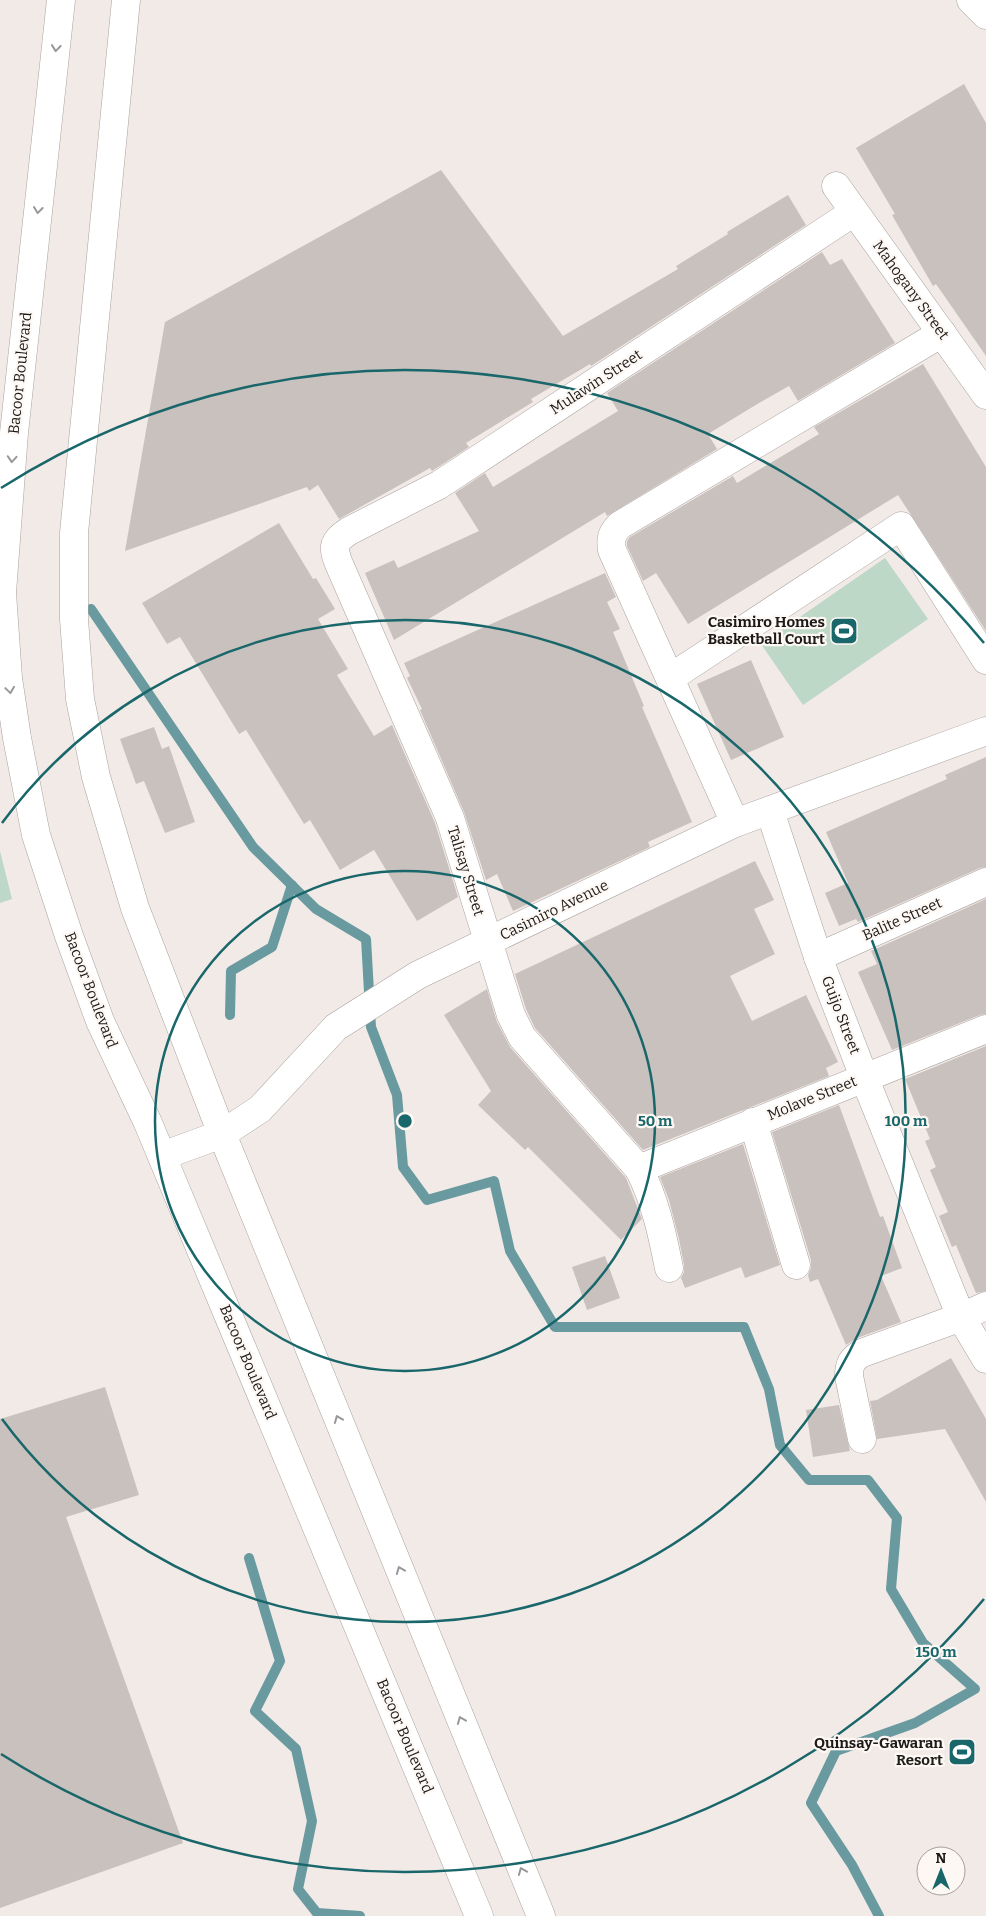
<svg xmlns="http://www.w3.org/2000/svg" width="986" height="1916" viewBox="0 0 986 1916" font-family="Bitter,serif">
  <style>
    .green { fill: #bdd8c6 }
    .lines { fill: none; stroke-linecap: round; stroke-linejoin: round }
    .stream { stroke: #699aa0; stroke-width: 10 }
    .building { fill: #c9c1be }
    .minor-casing { stroke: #a9a29f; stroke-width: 29 }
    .major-casing { stroke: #a9a29f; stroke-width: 29 }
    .minor { stroke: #fff; stroke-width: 28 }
    .major { stroke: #fff; stroke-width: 28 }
    .oneway { stroke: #999898 }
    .ring { fill: none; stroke: #19676a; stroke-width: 2.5 }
    .labels { text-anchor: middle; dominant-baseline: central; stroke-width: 4.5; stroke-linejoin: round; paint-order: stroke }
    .street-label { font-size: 15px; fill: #1d1b19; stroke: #fef8f5 }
    .poi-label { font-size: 15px; font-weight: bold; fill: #1d1b19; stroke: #fef8f5; text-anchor: end }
    .centre { fill: #19676a; stroke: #fef8f5; stroke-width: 2.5 }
    .ring-label { font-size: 15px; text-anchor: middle; font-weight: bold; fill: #19676a; stroke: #fef8f5; stroke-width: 4.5; stroke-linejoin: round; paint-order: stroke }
  </style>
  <rect width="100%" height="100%" fill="#f2eae7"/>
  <g class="green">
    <path d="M885,558L928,619L803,705L761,644Z"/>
    <path d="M0,851L12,899L0,903Z"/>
  </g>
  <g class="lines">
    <g class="stream">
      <path d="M91,609L253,847L316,909L366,939L371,1027L397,1095L403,1167L427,1200L494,1181L510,1251L555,1327H744L769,1389L780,1445L809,1480H868L897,1518L891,1589L923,1643L975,1689L915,1723L836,1751L811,1803L852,1865L879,1916"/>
      <path d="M230,1015L231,971L272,947L292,885"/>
      <path d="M249,1558L280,1661L255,1711L296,1749L312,1821L298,1889L317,1913L360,1916"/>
    </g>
  </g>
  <g class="building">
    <path d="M964,84L986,123V356L936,284L933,286L892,215L895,214L856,148Z"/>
    <path d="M441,170L563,336L678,269L676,266L728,234L727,232L788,195L806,225L591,366L590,364L531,399L533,402L466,443L469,447L432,471L430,468L339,519L318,485L309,491L307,487L125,551L165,322Z"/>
    <path d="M822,252L830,265L842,259L895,343L798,401L789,386L759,403L708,434L717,449L607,516L605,512L592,520L394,640L365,573L394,560L398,568L479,531L455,493L485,473L493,487L618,411L607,393Z"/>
    <path d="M923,364L986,467V631L898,495L688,624L656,573L643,581L627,546V541L630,537L733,476L737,483L819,434L814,427Z"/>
    <path d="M279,523L313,579L316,578L335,609L318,619L348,669L337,675L374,736L392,725L435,823L458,897L417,921L374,850L340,870L310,820L304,824L246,730L239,734L180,637L167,644L142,603Z"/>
    <path d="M605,573L616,597L607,602L620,629L613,632L644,706L642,707L692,822L648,842L650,847L513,911L497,874L486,880L464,812L420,710L422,709L407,678L410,676L404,663Z"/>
    <path d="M751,660L784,737L731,760L697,684Z"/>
    <path d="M154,727L162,749L169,746L195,822L165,833L144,781L136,784L120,739Z"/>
    <path d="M986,757V867L980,868L858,922L856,919L839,926L825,893L848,883L826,832L947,779L945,775Z"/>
    <path d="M755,861L774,900L754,909L775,954L730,976L752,1021L806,995L838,1062L826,1068L829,1076L643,1150L535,1028L526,1009L515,974Z"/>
    <path d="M986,899V1014L980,1015L892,1050L858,972L877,964L871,951Z"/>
    <path d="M487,989L497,1022L510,1047L626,1178L642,1219L621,1240L528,1147L525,1150L478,1105L491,1091L444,1015Z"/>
    <path d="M986,1046V1291L976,1293L956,1245L952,1247L939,1216L948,1212L930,1170L936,1167L925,1141L930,1139L905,1079Z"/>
    <path d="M839,1105L880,1217L883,1216L902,1268L881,1276L901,1322L857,1338L846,1345L818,1279L810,1282L808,1275L811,1268V1260L772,1132Z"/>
    <path d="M743,1144L780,1265L745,1278L741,1267L685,1288L681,1278L684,1272V1265L679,1239L669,1200L660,1177Z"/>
    <path d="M605,1256L620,1298L587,1310L572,1267Z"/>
    <path d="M951,1358L986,1419V1502L945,1429L877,1439L870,1401L877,1400Z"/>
    <path d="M105,1387L139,1495L66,1517L183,1843L0,1908V1419Z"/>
    <path d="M839,1405L850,1451L813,1457L806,1410Z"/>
  </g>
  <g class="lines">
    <defs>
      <g id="minor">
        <path d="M971,0L986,15"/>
        <path d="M836,186L986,395"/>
        <path d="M670,678L901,526L986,660"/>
        <path d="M770,811L818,957L864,1077L961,1317L986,1359"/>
        <path d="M735,823L612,550C610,538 612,533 620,525L942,333"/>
        <path d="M818,957L986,882"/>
        <path d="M753,1122L796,1265"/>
        <path d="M162,1156L222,1134L260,1109L336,1027L418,975L735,823L986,731"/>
        <path d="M639,1169L986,1029"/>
        <path d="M669,1268C662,1233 655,1200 639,1169L522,1037L511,1015L450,818L339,564C332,546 333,542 349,531L439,485L854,212"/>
        <path d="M862,1439L849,1376C849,1364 852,1359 862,1353L961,1317L986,1306"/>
      </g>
      <g id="major">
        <path d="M61,0L14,433L2,593L8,678L17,738L36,835L69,936L100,1021L148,1123L479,1916"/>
        <path d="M126,0L74,533V619L80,699L96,777L135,908L222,1134L541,1916"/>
      </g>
    </defs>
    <use href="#minor" class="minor-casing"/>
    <use href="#major" class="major-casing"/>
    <use href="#minor" class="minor"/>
    <use href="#major" class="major"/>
  </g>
  <defs><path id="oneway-chevron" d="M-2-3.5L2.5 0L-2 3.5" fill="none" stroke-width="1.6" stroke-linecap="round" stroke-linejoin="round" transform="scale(1.25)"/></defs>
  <g class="oneway">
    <use href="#oneway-chevron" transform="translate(56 48) rotate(96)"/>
    <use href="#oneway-chevron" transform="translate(38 210) rotate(97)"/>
    <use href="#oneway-chevron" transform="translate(12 459) rotate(94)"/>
    <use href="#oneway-chevron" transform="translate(10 690) rotate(82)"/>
    <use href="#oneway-chevron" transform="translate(338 1419) rotate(-112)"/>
    <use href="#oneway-chevron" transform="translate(400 1570) rotate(-112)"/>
    <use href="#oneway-chevron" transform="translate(461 1720) rotate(-112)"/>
    <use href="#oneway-chevron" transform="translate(522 1871) rotate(-112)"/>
  </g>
  <g class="ring">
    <circle cx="405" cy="1121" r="250"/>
    <path d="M2 823A501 501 0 1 1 2 1419"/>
    <path d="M984 1599A751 751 0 0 1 1 1754M1 488A751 751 0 0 1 984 643"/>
  </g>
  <defs>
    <symbol id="stadium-square" viewBox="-11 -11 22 22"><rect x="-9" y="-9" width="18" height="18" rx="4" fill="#19676a" stroke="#fef8f5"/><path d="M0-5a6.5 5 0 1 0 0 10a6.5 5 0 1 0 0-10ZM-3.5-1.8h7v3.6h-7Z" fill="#fff"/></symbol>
  </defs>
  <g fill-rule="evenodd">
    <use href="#stadium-square" x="828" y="615" width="32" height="32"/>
    <use href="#stadium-square" x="946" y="1736" width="32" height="32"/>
  </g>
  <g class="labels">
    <g class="street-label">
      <text transform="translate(911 290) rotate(54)">Mahogany Street</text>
      <text transform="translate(20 373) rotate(-84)">Bacoor Boulevard</text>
      <text transform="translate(596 382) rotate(-33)">Mulawin Street</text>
      <text transform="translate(466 871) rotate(73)">Talisay Street</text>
      <text transform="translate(554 910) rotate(-26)">Casimiro Avenue</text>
      <text transform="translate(902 919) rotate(-24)">Balite Street</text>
      <text transform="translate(91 990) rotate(69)">Bacoor Boulevard</text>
      <text transform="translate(841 1015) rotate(69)">Guijo Street</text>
      <text transform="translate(812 1098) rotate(-22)">Molave Street</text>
      <text transform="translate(248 1362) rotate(67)">Bacoor Boulevard</text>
      <text transform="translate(405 1736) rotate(67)">Bacoor Boulevard</text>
    </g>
    <g class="poi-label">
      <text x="825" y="622">Casimiro Homes<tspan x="825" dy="17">Basketball Court</tspan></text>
      <text x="943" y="1743">Quinsay-Gawaran<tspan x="943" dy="17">Resort</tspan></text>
    </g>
  </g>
  <circle cx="405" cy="1121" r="8" class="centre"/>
  <g class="ring-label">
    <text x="655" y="1126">50 m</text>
    <text x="906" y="1126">100 m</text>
    <text x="936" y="1657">150 m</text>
  </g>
  <g transform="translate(941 1871)"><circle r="24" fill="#fef8f5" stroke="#a4a09d"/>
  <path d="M0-4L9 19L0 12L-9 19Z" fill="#19676a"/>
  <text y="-8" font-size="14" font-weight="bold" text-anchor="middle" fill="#1d1b19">N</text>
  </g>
</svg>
